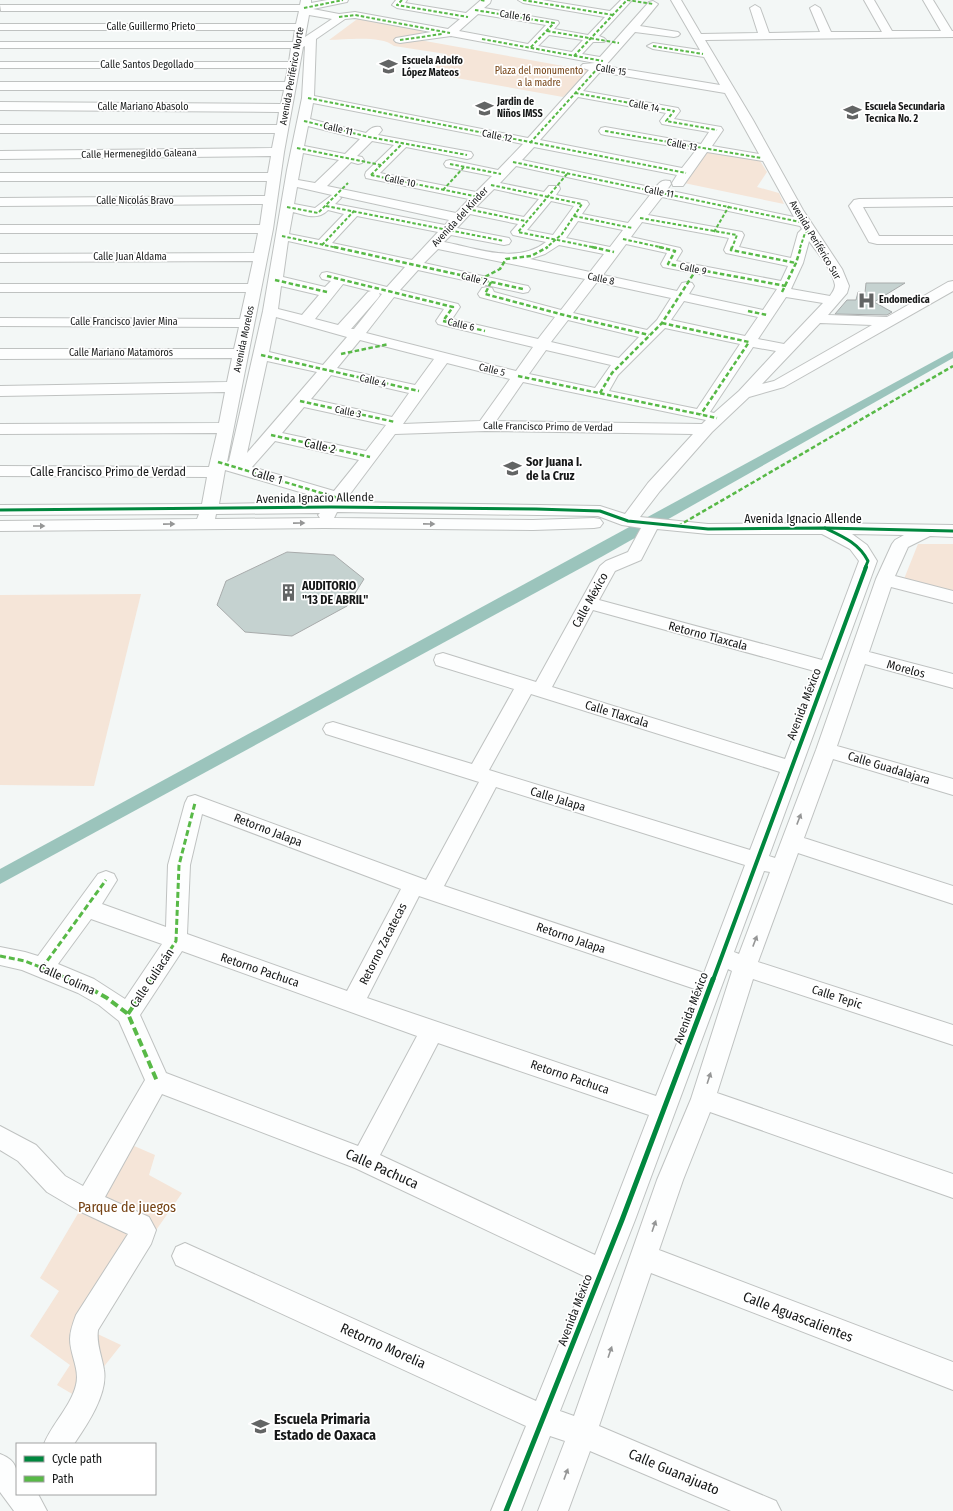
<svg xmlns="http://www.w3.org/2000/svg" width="953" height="1511" viewBox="0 0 953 1511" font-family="'Fira Sans Condensed',sans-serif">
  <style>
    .green { fill: #f5e5d8 }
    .water { fill: #9bc4bc }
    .building { fill: #c5d2d0; stroke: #a8abab }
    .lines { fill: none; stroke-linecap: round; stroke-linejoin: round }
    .minor-casing { stroke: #bfc2c1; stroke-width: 2 }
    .minor { fill: #fdfefe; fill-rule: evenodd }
    .quiet-far3 { stroke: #58b947; stroke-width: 2; stroke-dasharray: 3.5 2; stroke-linecap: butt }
    .quiet-far2 { stroke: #58b947; stroke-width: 2.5; stroke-dasharray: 4.5 2.5; stroke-linecap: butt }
    .quiet-far1 { stroke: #58b947; stroke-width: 3; stroke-dasharray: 6 3; stroke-linecap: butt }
    .quiet { stroke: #58b947; stroke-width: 4; stroke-dasharray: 8 4; stroke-linecap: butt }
    .cycleway-far2-casing { stroke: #fff; stroke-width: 5 }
    .cycleway-far1-casing { stroke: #fff; stroke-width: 6 }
    .cycleway-casing { stroke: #fff; stroke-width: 8 }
    .cycleway-far2 { stroke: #00873e; stroke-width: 3 }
    .cycleway-far1 { stroke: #00873e; stroke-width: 4 }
    .cycleway { stroke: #00873e; stroke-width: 5 }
    .oneway { fill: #959696 }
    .labels { text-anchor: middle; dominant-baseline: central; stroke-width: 3.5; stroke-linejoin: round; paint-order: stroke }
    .far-street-label { font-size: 10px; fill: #151717; stroke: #fff }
    .far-poi-label { font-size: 10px; font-weight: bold; fill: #151717; stroke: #fff; text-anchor: start }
    .far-park-label { font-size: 10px; fill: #744112; stroke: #fff }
    .street-label { font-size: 12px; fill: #151717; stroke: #fff }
    .poi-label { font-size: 12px; font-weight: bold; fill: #151717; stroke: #fff; text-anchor: start }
    .near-street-label { font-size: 14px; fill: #151717; stroke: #fff }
    .near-park-label { font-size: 14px; fill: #744112; stroke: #fff }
    .near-poi-label { font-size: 14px; font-weight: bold; fill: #151717; stroke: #fff; text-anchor: start }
  </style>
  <rect width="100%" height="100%" fill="#f3f7f6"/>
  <g class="green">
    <path d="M360,17L425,30L414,39L591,71L563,97L428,73L446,54L394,46C380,35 347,40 329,40Z"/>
    <path d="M706,151L759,159L767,172L757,187L779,193L784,204L684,183Z"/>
    <path d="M918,544H953V591L904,579Z"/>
    <path d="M141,594L94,786L0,785V595Z"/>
    <path d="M125,1142L155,1155L149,1175L182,1193L87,1329L121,1345L79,1398L57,1385L70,1365L30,1336L59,1291L40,1278L83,1205Z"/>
  </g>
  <path class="water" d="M953,351V358L603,556L0,884V869Z"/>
  <g class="building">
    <path d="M866,283H905L874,302L892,312L887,315L835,314L847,300H856L858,292L865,293Z"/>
    <path d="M287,552L334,555L364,579L347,606L292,636L245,632L217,605L226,581Z"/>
  </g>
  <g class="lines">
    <defs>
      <g id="minor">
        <path d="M301,0H311V3L327,0H348L347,2L313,9L339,14L355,12L448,29L460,19L397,8L392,5L396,0H407L405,3L466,13L481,0H491L490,3L484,8L558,21L559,23L554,29L588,35L605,17L523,3L518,0H542L610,11L621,0H632L599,36L604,38L606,40L604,42H593L582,54L600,57L649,2L653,1L658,4L640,26L678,32L680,34L678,36L674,37L635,32L605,66L720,85L704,57L653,49L647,46L653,43L700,50L671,0H681L701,34L758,33L750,8L755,5L760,8L769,33L820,32L810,8L815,5L820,8L831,32H882L864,0H874L892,31H941L923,0H933L952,31H953V37L705,40L753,120L803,210L842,269L849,286L847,293L828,315L887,317L948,282L953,281V291L784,387L749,397L712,432L660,491L640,517L708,524L825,523L953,525V537L930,536L908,547L895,576L953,591V603L891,587L869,652L953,674V688L865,664L837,746L953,779V795L833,759L804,838L953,886V904L798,853L758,962L953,1025V1045L753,979L717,1093L953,1174V1198L710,1112L683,1180L659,1250L953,1362V1390L651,1273L599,1426L776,1501L781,1511H731L590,1451L568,1511H538L565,1441L550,1436L521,1511H491L526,1426L176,1265L172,1256L176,1247L185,1243L536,1401L586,1277L355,1168L162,1094L105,1197L149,1217L156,1230L151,1244L98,1330C96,1344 102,1356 104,1370C108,1394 87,1425 74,1444H44C52,1424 71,1406 76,1385C80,1369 70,1355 70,1339C70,1331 73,1323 76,1315L128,1234L79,1211L47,1192L18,1161L0,1150V1126L36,1145L65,1176L83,1186L145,1080L119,1021L99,1005L78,993L22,970L0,965V947L25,952L38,956L98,874L106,871L114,874L117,880L102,904L166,927L168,865L185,803L188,797L195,795L426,880L479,782L326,734L323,729L326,724L333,722L472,764L514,689L436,665L434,660L436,655L443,653L536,682L600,566L606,561L628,552L641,528L622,525L598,516L337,512L334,518L533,520L594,518L600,519L603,523L600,527L594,528L533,530L324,528L0,531V521L197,519L199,514L0,515V505L202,504L207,477L0,476V466L209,467L217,433L0,434V424L219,423L225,392L0,396V386L227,382L232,358L0,359V349H234L239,327L0,326V318L240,319L246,292H0V284H248L253,261L0,262V254L254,253L258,233H0V225H260L263,204L0,206V198L265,196L267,181H0V173H268L271,156L0,159V151L272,148L275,133H0V125H277L279,112L0,110V102L281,104L284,90H0V82H285L288,68H0V62H289L291,48H0V42H293L295,30H0V24H296L299,11H1L0,5H300ZM478,14L546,25L528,44L459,31ZM309,15L332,19L305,37ZM355,18L431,32L396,38L394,40L396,42L400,43L451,36L595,63L583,64L581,66L583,68L589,70L528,138L314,96L316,39L345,19ZM549,35L583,40L572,52L538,46ZM305,46L302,98L287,170L263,311L229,461L227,462L273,229L284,152L303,47ZM600,72L725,93L759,154L712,146L723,130L721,127L674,119L680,111L678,108L583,91ZM578,97L666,113L660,121L662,124L709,132L701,144L605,127L601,128L599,131L601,134L605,135L696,150L682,168L540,140ZM313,103L523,144L498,170L450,160L446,161L444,164L446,167L492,176L476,192L380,173L406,147L467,159L471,158L473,155L471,152L378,135L382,130L380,127C374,126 371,128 366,133L310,119ZM308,126L360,139L345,154L304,146ZM372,141L394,145L366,172L365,175L366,178L469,199L456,213L327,186L351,162L358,164L362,163L364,160L362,157L357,156ZM534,147L677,175L672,183L673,186H683L707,152L763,161L794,217L667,190L671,184L670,181C662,179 660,182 655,188L522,160ZM303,153L339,160L315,183L298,180ZM516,166L650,195L628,223L582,214L589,204L587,201L556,195L560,189L559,186H549L544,192L500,183ZM297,187L332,195L315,208L294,204ZM494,189L539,199L524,217L476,207ZM339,196L449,220L445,225L335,204L341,198ZM662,197L800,226L802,229L798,233L791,258L739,247L744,235L742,232L648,215ZM551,201L574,206L553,235L527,230ZM328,210L344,214L319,240L289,234L293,212C306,215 317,221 328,210ZM470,214L518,224L511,232L513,235L546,242C517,265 476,248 444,242L451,235L504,245L509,244L511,241L509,238L457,228ZM357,216L438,232L412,260L332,243ZM578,221L623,230L610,247L566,238ZM642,222L729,238L724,250L726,253L788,266L781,281L676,261L682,251L680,248L631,237ZM288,241L405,267L387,287L327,272L322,273L320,276L322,279L331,281L325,287L283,277ZM809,241C818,254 832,269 835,285C835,289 832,293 830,296L791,289L803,263ZM626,244L667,253L661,264L663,267L777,289L763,310L689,294L694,286L692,283L687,282L682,283L677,291L603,275ZM559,245L604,254L590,272L530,259L545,254ZM438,249L585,279L561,310L494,292L492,288L487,287L482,288L478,294L480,297L555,317L538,339L452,319L460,307L458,304L400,290L418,270L523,293L528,292L530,289L528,286L523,285L424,263ZM597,282L671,298L657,320L647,330L573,313ZM343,284L371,291L368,292L338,325L315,319ZM281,286L319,295L302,315L278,309ZM379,293L382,294L354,329H351L378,298L380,295ZM394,297L444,309L436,321L438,324L533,347L516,371L366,333ZM786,297L823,303L784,344L758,339ZM684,301L758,317L745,336L671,320ZM276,317L347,337L323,365L269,352ZM568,320L639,337L619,358L551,342ZM820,323L872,325L774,381L762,384ZM665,328L740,344L697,409L609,391L618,375ZM360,340L434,359L415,385L337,368ZM753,347L776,351L739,391L714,413L710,412ZM546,350L611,365L595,388L529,374ZM267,361L317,372L247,453ZM447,363L510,379L480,421L403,424ZM331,375L409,393L392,417L311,399ZM523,382L706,420L702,424L496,421ZM304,407L386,425L366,451L282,433ZM485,431L693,434L648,483L625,514L600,506L344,502L395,434ZM275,441L359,460L334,491L252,467ZM225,470L327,500L326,502L219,504ZM320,513L318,515L320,518L215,519L216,514ZM657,529L708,534H822L850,549L859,561L822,660L599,600L615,571L641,560ZM852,534L904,535L895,540L892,544L876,579L816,750L775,858L769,856L877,561L867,545ZM593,610L818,672L785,759L552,687ZM531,694L780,772L750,850L489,770ZM496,787L745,865L704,973L444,886ZM202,814L401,889L347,991L187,934L190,865ZM764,871L770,872L739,954L734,952ZM419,896L698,990L656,1096L367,998ZM91,919L162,944L125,999L94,979L58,964ZM182,951L417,1036L358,1146L166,1073L140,1015ZM728,969L732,971L691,1099L657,1180L574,1416L560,1411L635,1220ZM438,1043L649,1115L595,1255L380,1155Z"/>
        <path d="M953,198V206L863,207L879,236H953V244H877L869,242L849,206L854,200L859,199Z"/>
        <path d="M0,1454C21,1462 17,1474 17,1494H38L47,1511H14L0,1492Z"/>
      </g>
    </defs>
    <use href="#minor" class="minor-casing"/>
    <use href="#minor" class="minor"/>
    <g class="quiet-far3">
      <path d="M402,0L397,5L468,17"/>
      <path d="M481,0L486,1"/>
      <path d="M523,0L613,15"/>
      <path d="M627,0L653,4"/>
      <path d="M304,8L343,0"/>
      <path d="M475,10L554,23L530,48"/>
      <path d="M339,17L355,15L450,33"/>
      <path d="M547,31L619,43"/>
      <path d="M482,39L603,61"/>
      <path d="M400,40L442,34"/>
      <path d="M653,46L703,54"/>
      <path d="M574,56L627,0"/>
      <path d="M575,93L674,111L666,121L717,130"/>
      <path d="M308,98L686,173"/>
      <path d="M304,121L369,137L467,155"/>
      <path d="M605,131L761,158"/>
      <path d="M530,143L598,68"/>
      <path d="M297,148L381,165"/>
      <path d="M513,162L805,223"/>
      <path d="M450,164L501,174"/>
      <path d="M567,174L518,232L597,248"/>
      <path d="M371,175L479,197"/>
      <path d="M371,175L403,143"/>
      <path d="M491,185L582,204L562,234L546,248"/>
      <path d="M443,190L464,167"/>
      <path d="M326,206L504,241"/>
      <path d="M287,207L318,213L348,183"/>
      <path d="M467,209L525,221"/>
      <path d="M574,216L632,228"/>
      <path d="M640,218L737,235L732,248"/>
      <path d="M714,232L729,206"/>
      <path d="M282,236L338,248"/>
      <path d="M623,239L664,248"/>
      <path d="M322,245L354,211"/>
      <path d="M800,248L805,233L810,231"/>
    </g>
    <g class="quiet-far2">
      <path d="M334,247L523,289"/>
      <path d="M592,247L614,252"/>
      <path d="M659,247L675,251L668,264L786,286"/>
      <path d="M732,247L731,250L796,263"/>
      <path d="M327,276L453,307L443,321L485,331"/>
      <path d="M275,280L327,292"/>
      <path d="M479,280L500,269L506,259L531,256L548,247"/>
      <path d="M491,282L485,294L564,315L649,335"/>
      <path d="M782,292L796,263L801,247"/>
      <path d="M748,311L767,315"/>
      <path d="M662,323L749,342L701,414"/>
      <path d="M341,354L389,344"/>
      <path d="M261,355L419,391"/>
      <path d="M518,376L717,418"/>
      <path d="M600,393L612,373L662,323L696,270"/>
      <path d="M300,401L395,422"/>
      <path d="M271,435L370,457"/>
      <path d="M218,462L338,498"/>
      <path d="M678,526L953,366"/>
    </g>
    <g class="quiet-far1">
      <path d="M0,956L25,961L72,980"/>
      <path d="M42,968L106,880"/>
      <path d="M150,980L176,941L179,865L195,803"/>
    </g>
    <g class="quiet">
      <path d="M69,979L86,986L107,998L128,1014L157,1081"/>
      <path d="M128,1014L151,979"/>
    </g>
    <defs>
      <g id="cycleway-far2">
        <path d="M0,510L331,507L536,509L600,511L628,521L708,529L825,528L953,531"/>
        <path d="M825,528C842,536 859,543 868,561L865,568"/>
      </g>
      <path id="cycleway-far1" d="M713,980L866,567"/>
      <path id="cycleway" d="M506,1511L622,1220L713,979"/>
    </defs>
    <use href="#cycleway-far2" class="cycleway-far2-casing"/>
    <use href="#cycleway-far1" class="cycleway-far1-casing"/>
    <use href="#cycleway" class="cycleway-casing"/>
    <use href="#cycleway-far2" class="cycleway-far2"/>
    <use href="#cycleway-far1" class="cycleway-far1"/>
    <use href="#cycleway" class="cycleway"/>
  </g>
  <defs><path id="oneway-solid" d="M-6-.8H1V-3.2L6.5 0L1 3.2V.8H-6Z"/></defs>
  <g class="oneway">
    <use href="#oneway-solid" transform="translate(299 523) rotate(-1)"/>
    <use href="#oneway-solid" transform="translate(169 524) rotate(-1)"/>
    <use href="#oneway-solid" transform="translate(429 524) rotate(1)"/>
    <use href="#oneway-solid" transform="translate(39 526)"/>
    <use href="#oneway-solid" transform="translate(799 819) rotate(-69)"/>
    <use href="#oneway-solid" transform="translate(755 941) rotate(-69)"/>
    <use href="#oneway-solid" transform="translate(709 1078) rotate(-72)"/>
    <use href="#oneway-solid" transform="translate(654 1226) rotate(-71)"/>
    <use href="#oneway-solid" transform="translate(610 1352) rotate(-71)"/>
    <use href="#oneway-solid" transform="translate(566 1474) rotate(-70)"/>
  </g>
  <defs>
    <symbol id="school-bare" viewBox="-9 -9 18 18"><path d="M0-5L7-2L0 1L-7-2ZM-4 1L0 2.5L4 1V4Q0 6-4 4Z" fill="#636565" stroke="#fff" stroke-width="2.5" paint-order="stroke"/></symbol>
    <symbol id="hospital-bare" viewBox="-9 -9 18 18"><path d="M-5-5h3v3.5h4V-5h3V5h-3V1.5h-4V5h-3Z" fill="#636565" stroke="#fff" stroke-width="2.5" paint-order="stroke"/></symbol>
    <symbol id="building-bare" viewBox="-9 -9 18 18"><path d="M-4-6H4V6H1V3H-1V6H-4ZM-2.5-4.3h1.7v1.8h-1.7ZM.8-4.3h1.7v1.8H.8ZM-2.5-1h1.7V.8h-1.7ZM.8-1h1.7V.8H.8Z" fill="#636565" stroke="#fff" stroke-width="2.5" paint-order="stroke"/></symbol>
  </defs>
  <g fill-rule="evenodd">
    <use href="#school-bare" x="376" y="54" width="25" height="25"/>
    <use href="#school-bare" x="472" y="96" width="25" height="25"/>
    <use href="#school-bare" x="840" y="100" width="25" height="25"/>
    <use href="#hospital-bare" x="854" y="288" width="25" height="25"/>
    <use href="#school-bare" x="500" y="456" width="25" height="25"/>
    <use href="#building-bare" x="276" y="580" width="25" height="25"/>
    <use href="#school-bare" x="248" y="1414" width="25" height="25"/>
  </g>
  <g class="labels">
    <g class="far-street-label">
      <text transform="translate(515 16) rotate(9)">Calle 16</text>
      <text x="151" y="27">Calle Guillermo Prieto</text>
      <text x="147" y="65">Calle Santos Degollado</text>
      <text transform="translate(611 70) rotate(10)">Calle 15</text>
      <text transform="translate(292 76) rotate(-80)">Avenida Periférico Norte</text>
      <text transform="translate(644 106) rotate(11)">Calle 14</text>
      <text x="143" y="107">Calle Mariano Abasolo</text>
      <text transform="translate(338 129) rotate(13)">Calle 11</text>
      <text transform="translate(497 136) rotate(11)">Calle 12</text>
      <text transform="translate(682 145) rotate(11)">Calle 13</text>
      <text transform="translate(139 154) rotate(-1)">Calle Hermenegildo Galeana</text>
      <text transform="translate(400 181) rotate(12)">Calle 10</text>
      <text transform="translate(659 192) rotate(11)">Calle 11</text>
      <text x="135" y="201">Calle Nicolás Bravo</text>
      <text transform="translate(460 217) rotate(-47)">Avenida del Kinder</text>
      <text transform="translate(815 240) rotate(59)">Avenida Periférico Sur</text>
      <text x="130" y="257">Calle Juan Aldama</text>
      <text transform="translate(693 269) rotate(12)">Calle 9</text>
      <text transform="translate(474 279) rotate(15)">Calle 7</text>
      <text transform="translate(601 279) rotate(12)">Calle 8</text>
      <text x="124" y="322">Calle Francisco Javier Mina</text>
      <text transform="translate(461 325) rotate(13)">Calle 6</text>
      <text transform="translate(244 339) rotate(-78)">Avenida Morelos</text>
      <text x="121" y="353">Calle Mariano Matamoros</text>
      <text transform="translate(492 370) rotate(14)">Calle 5</text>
      <text transform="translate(373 381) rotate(13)">Calle 4</text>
      <text transform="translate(348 412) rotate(12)">Calle 3</text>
      <text transform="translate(548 427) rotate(1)">Calle Francisco Primo de Verdad</text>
    </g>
    <g class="far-poi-label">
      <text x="402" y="61">Escuela Adolfo<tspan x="402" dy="12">López Mateos</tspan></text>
      <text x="497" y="102">Jardin de<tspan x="497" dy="12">Niños IMSS</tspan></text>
      <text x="865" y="107">Escuela Secundaria<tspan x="865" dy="12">Tecnica No. 2</tspan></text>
      <text x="879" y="300">Endomedica</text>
    </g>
    <g class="far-park-label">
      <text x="539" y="71">Plaza del monumento<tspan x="539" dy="12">a la madre</tspan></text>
    </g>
    <g class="street-label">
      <text transform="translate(320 446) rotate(13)">Calle 2</text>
      <text x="108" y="472">Calle Francisco Primo de Verdad</text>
      <text transform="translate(267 476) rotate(17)">Calle 1</text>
      <text transform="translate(315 498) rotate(-1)">Avenida Ignacio Allende</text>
      <text x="803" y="519">Avenida Ignacio Allende</text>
      <text transform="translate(590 600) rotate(-61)">Calle México</text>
      <text transform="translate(708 636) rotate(15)">Retorno Tlaxcala</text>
      <text transform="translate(906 669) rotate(15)">Morelos</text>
      <text transform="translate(804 704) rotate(-69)">Avenida México</text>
      <text transform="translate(617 714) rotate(17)">Calle Tlaxcala</text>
      <text transform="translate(889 768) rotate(17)">Calle Guadalajara</text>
      <text transform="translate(558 799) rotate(17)">Calle Jalapa</text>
      <text transform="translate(268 830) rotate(21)">Retorno Jalapa</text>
      <text transform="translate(571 938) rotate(19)">Retorno Jalapa</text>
      <text transform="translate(383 944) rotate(-63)">Retorno Zacatecas</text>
      <text transform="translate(260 970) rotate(19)">Retorno Pachuca</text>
      <text transform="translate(152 978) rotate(-56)">Calle Culiacán</text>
      <text transform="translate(67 979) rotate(24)">Calle Colima</text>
      <text transform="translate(837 997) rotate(18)">Calle Tepic</text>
      <text transform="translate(691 1008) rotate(-69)">Avenida México</text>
      <text transform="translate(570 1077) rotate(19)">Retorno Pachuca</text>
      <text transform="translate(575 1310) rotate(-69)">Avenida México</text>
    </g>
    <g class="poi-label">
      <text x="526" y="462">Sor Juana I.<tspan x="526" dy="14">de la Cruz</tspan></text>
      <text x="302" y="586">AUDITORIO<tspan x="302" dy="14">"13 DE ABRIL"</tspan></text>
    </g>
    <g class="near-street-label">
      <text transform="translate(382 1169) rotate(24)">Calle Pachuca</text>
      <text transform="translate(798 1317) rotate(21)">Calle Aguascalientes</text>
      <text transform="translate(383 1346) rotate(24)">Retorno Morelia</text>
      <text transform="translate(674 1472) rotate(23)">Calle Guanajuato</text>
    </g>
    <g class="near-park-label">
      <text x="127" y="1207">Parque de juegos</text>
    </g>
    <g class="near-poi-label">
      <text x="274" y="1419">Escuela Primaria<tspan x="274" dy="16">Estado de Oaxaca</tspan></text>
    </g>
  </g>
  <rect x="16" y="1443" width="140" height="52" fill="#ffffff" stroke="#a1a2a2"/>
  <rect x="24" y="1456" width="20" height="6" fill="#00873e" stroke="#a1a2a2"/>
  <text x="52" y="1463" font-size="12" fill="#151717">Cycle path</text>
  <rect x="24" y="1476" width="20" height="6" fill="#58b947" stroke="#a1a2a2"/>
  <text x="52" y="1483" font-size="12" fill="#151717">Path</text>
</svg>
